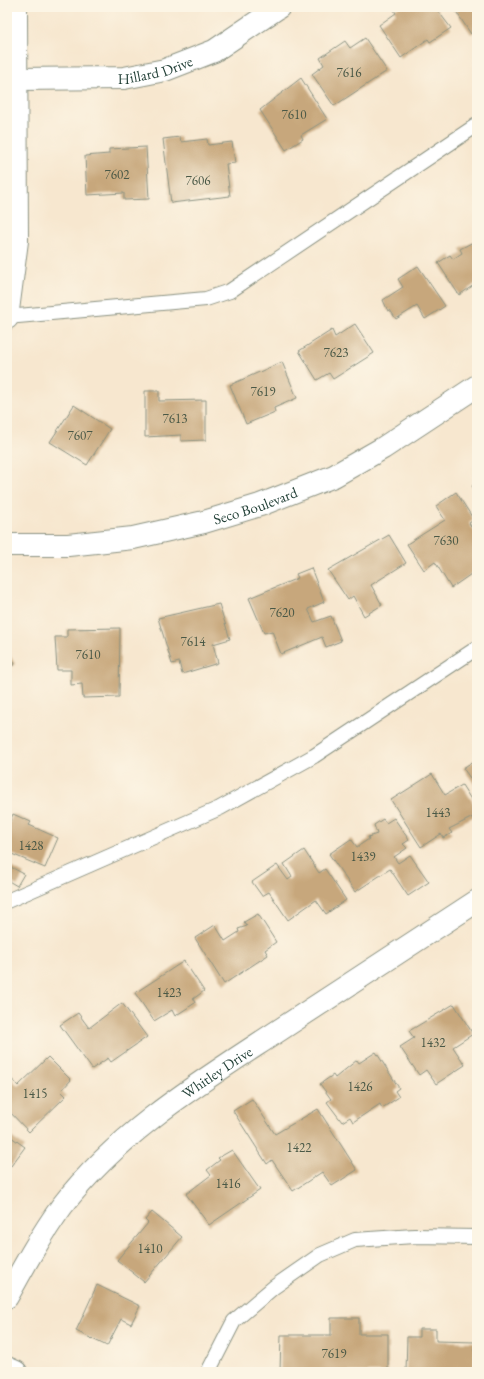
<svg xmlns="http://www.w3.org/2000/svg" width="484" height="1379" viewBox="0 0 484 1379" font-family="'EB Garamond',serif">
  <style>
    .building { fill: #c7a77c }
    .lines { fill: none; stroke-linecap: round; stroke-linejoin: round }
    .lane-casing { stroke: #8b9282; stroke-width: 16 }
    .street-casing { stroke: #8b9282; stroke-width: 24 }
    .lane { stroke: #fff; stroke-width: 14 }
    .street { stroke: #fff; stroke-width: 22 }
    .labels { text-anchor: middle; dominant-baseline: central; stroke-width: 3; stroke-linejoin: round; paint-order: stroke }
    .number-label { font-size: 13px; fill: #495846 }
    .street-label { font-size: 15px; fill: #1f3d34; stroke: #fcf5e5 }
  </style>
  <rect width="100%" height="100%" fill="#fcf5e5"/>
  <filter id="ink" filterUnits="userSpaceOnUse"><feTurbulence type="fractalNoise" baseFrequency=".025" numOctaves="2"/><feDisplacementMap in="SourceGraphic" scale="8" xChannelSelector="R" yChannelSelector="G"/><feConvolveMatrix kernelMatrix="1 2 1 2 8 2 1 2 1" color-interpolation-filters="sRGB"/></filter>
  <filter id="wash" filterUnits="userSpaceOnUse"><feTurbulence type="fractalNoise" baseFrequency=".012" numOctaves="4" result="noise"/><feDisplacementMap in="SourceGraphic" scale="16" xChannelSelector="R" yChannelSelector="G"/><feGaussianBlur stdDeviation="0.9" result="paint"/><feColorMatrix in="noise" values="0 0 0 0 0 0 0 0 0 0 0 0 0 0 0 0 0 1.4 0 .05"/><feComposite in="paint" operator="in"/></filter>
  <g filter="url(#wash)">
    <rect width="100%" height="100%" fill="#f7e7cf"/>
    <g id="blocks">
      <g class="building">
        <path d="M399,7H435L451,28L430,42L428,39L401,58L379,25L396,13L394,10Z"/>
        <path d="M453,7H477V30L471,34Z"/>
        <path d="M365,38L387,71L334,106L312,74L324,65L320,58L345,41L350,48Z"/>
        <path d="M301,78L327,119L301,135L303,139L286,150L260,110Z"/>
        <path d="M180,137L181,142L207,139L208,145L232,142L235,163L226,164L230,196L171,203L163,139Z"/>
        <path d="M146,147L149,199L124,200V193L87,195L85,156L109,154V149Z"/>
        <path d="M477,240V283L459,295L438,263L450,255L453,259L462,253L460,249Z"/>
        <path d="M418,266L445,306L425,319L417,306L396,319L390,310L388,311L383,300L403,287L398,279Z"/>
        <path d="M355,324L374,353L333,379L329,373L317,380L299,351L332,330L335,337Z"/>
        <path d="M282,362L297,398L274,408L275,412L246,424L230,385Z"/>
        <path d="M145,391H159V401L206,400V440L181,441V435L145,437Z"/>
        <path d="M74,405L110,429L87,465L50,442Z"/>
        <path d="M477,482V493L472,486Z"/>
        <path d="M456,492L474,520L469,523L477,535V577L474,572L451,588L435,562L424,570L407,544L445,520L436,506Z"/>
        <path d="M389,535L406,563L371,585L382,605L364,616L353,596L348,600L328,570Z"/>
        <path d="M311,568L324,602L308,609L314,622L331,616L341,641L326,647L322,637L281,654L272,631L264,633L249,598L298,578L296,574Z"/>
        <path d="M219,604L230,639L213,644L218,663L182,674L179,662L172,664L158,618Z"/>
        <path d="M120,628L119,697L83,698L82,684L71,685V670H57L55,637H67V629Z"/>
        <path d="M7,650L15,664L7,669L10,675L7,677Z"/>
        <path d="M477,759V788L463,768Z"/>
        <path d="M432,774L445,795L462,785L477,809V815L449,829L452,833L443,838L441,834L421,847L391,800Z"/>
        <path d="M13,814L31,822L29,825L58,838L45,868L7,852V828Z"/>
        <path d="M394,818L409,840L403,844L407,848L394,857L398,863L410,855L429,882L408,896L390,869L355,892L329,854L351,839L357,847L369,839L368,837L377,834L374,825L383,819L386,823Z"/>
        <path d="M304,850L319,873L325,869L346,900L326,914L316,900L288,920L269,892L262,896L252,882L277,865L288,880L292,877L284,864Z"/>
        <path d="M7,865L24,874L17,886L7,880Z"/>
        <path d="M258,914L276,942L265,950L268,955L224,984L195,938L215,925L225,941L239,932L238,929L247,926L244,922Z"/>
        <path d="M184,961L204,991L193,999L195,1003L175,1016L172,1010L154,1021L135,993Z"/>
        <path d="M122,1003L147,1037L111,1062L108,1058L92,1069L60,1025L78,1013L89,1028Z"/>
        <path d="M454,1004L473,1034L453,1047L465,1065L436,1084L426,1070L419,1075L400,1047L414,1038L409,1031Z"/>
        <path d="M376,1052L399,1088L395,1091L399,1097L382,1108L380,1104L353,1122L350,1117L342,1122L327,1102L331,1099L320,1084L333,1075L335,1078L357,1060L359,1063Z"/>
        <path d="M48,1057L71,1080L61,1091L66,1096L29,1132L7,1109V1074L18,1086Z"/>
        <path d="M252,1099L275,1134L318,1109L357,1170L332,1186L322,1172L293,1191L272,1160L267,1164L233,1111Z"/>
        <path d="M7,1134L25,1147L11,1166L7,1164Z"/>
        <path d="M232,1150L260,1190L209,1225L186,1194L211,1175L207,1170L220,1160L218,1158Z"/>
        <path d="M152,1212L182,1237L144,1282L117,1260L148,1223L145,1220Z"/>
        <path d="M97,1285L140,1306L131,1324L121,1319L107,1346L76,1331Z"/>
        <path d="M331,1318H359V1334H388V1372H280L281,1335H331Z"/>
        <path d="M419,1329H436V1341L475,1342L474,1372H406L407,1337H419Z"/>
      </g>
    </g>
  </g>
  <g filter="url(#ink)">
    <use href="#blocks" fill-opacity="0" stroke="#8b9282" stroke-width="1"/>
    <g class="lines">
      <defs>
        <g id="lane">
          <path d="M7,317L206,299L230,291L477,125"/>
          <path d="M7,901L220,808L314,756L477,648"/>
          <path d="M208,1372L234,1321L274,1287L320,1255L355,1240L414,1236L477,1237"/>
        </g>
        <g id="street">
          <path id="s1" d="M15,79L124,78L165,70L214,51L279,7"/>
          <path d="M7,318L17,241L16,7"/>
          <path id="s2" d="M7,545H68L133,538L204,522L260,505L334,476L383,448L477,386"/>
          <path id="s3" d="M7,1297C24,1266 41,1235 62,1206C119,1132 199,1083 275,1033C342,989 410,945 477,901"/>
          <path d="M7,1368L16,1372"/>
        </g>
      </defs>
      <use href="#lane" class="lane-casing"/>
      <use href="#street" class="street-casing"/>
      <use href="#lane" class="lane"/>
      <use href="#street" class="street"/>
    </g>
  </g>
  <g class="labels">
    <g class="number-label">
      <text x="349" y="72">7616</text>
      <text x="294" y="114">7610</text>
      <text x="117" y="174">7602</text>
      <text x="198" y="180">7606</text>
      <text x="336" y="352">7623</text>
      <text x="263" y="391">7619</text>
      <text x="175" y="418">7613</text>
      <text x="80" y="435">7607</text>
      <text x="446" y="540">7630</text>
      <text x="282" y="612">7620</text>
      <text x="193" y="641">7614</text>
      <text x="88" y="654">7610</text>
      <text x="438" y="812">1443</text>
      <text x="31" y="845">1428</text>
      <text x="363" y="856">1439</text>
      <text x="169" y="992">1423</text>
      <text x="433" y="1042">1432</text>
      <text x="360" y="1086">1426</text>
      <text x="35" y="1093">1415</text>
      <text x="299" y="1147">1422</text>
      <text x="228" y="1183">1416</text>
      <text x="150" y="1248">1410</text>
      <text x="334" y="1353">7619</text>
    </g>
    <g class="street-label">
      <text stroke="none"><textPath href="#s1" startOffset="141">Hillard Drive</textPath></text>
      <text stroke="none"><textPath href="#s2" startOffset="253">Seco Boulevard</textPath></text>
      <text stroke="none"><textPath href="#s3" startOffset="312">Whitley Drive</textPath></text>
    </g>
  </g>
  <rect width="484" height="1379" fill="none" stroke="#fcf5e5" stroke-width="24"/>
</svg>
